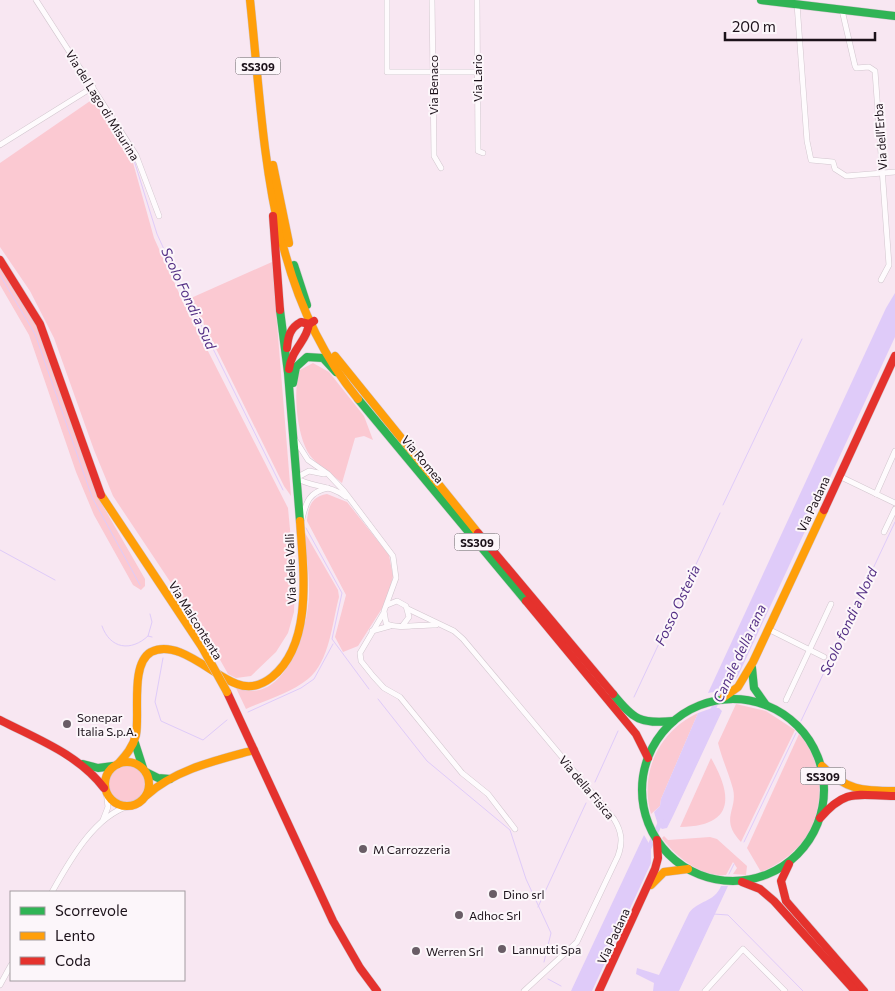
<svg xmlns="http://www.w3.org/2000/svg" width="895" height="991" viewBox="0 0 895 991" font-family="Commissioner,sans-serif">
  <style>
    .green { fill: #fbc9d2 }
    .water { fill: #dfcbf9 }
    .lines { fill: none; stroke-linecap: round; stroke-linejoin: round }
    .stream { stroke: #dfcbf9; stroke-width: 1 }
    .canal { stroke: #dfcbf9; stroke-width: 5 }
    .street-casing { stroke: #d2c6ce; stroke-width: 6 }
    .fast-casing { stroke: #d2c6ce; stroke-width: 9 }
    .slow-casing { stroke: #d2c6ce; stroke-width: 9 }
    .jam-casing { stroke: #d2c6ce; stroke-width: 9 }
    .street { stroke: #fefbfd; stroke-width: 5 }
    .fast { stroke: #30b455; stroke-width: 8 }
    .slow { stroke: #ff9f0a; stroke-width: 8 }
    .jam { stroke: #e5322d; stroke-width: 8 }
    .slow-bridge-casing { stroke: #d2c6ce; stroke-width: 9; stroke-linecap: butt }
    .slow-bridge { stroke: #ff9f0a; stroke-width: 8 }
    .poi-dot { fill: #695d66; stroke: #fcf6fa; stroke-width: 2 }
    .labels { text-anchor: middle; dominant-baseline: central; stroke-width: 4; stroke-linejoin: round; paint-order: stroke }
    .shield { fill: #fcf6fa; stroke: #5f565d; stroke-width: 1 }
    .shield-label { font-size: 11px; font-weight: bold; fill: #1c121a }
    .street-label { font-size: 12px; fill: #1c121a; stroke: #fcf6fa }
    .poi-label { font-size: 12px; fill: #1c121a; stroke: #fcf6fa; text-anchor: start }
    .water-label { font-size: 14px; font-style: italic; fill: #553186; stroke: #fcf6fa }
  </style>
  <rect width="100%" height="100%" fill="#f8e7f2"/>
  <g class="green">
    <path d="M93,99L132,159L154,238L184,304L288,508L295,583L294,612L288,633L276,652L251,676L236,678L228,674L209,640L113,496L94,450L54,338L30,291L0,247V163Z"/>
    <path d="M272,262L291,496L284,486L191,298Z"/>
    <path d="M0,266L37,326L99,499L145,579V586L141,590L133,585L94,515L76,472L29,335L0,285Z"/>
    <path d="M313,363L329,372L364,416L373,440L364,436L355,438L342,483C333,475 321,468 313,459C297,443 292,390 300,370Z"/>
    <path d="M327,494L347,502L378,541L389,555L393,576L388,599L358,646L343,652L335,637L346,595L307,521C308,507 312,496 327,494Z"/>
    <path d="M304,531L338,590L339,597C332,623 330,661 308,679C291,693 266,700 246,709L236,688C243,690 251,692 259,690C293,683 310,619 309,589C309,570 306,550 304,531Z"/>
    <path d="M736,704L766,711L795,730L741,842C719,819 738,810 733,789C729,774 722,759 718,743Z"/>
    <path d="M698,713L661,799L660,806L651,814C639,773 659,731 698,713Z"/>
    <path d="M799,734C827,765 826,818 797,848C786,859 775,866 761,872L747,848Z"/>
    <path d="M711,758C734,798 733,826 680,827Z"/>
    <circle cx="126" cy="783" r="19"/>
    <path d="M664,836L668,840L710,837L717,839L747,866L746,875L733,874L737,868L733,862L726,875C701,877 676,857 662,838Z"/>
  </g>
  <g class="water">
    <path d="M895,293V337L738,676L726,690L708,693L886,308Z"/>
    <path d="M712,708H719L722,711L673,816L667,828L662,829L658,825L654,812L660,806L661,799L698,713Z"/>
    <path d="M644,835L651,847V863L592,991H571Z"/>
    <path d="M721,886H728L679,991H653L654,983L636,974L637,968L659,975L689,913C698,900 714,903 721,886Z"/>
  </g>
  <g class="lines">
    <g class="stream">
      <path d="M99,103L133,157L157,234L168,258L283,490"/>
      <path d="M0,275L35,334L92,497L140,585"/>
      <path d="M723,505L802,339"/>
      <path d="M306,528L342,593L332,639L369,689"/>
      <path d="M0,550L55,580"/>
      <path d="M150,614L152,622L148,636L152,637"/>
      <path d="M102,626C110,649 131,652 148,636"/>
      <path d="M163,658L155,702L161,721L203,740L227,720"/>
      <path d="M634,697L720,513"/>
      <path d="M378,699L427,761L510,830L526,879L551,933L544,962"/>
      <path d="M248,712L301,688L314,679L333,644"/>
      <path d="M801,721L895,522"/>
      <path d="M595,782L618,731"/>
      <path d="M744,842L796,733"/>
      <path d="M729,874L734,864"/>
      <path d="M538,907L586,803"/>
      <path d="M713,914L728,915L803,991"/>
      <path d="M548,979L561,986"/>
    </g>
    <g class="canal">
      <path d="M711,714L724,685"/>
      <path d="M648,850L661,821"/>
    </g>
    <defs>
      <g id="street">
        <path d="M36,0L136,155L159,216"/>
        <path d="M387,0V72H477"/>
        <path d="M432,0L434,156L441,168"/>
        <path d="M477,0L478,151L483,153"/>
        <path d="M797,4L807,141L811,160L833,162L835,169L846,176L895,172"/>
        <path d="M842,10L855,66L856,68L869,67L875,71L889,265L881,280"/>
        <path d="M0,145L93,87"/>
        <path d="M294,438L308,460L328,474L344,491L393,556L396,578L384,611L386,623C395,630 423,624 436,625"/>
        <path d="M324,474L309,471L296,478C312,488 330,484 346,497"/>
        <path d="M839,476L895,503"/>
        <path d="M876,494L895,451"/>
        <path d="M302,519C306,502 309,492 328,488"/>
        <path d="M884,532L895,509"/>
        <path d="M387,605L397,601L406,606L409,617L403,625"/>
        <path d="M408,609L454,631L463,639L614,819C622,832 623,842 618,856L577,942L524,991"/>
        <path d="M383,614L360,653L361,661L373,676L384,688L400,697L462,773L488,794L515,829"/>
        <path d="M768,629L824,657"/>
        <path d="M372,631L390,626"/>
        <path d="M786,700L831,604"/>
        <path d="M103,820L108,807L106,791"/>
        <path d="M52,892C69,862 94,816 129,806"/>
        <path d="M0,985L11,965"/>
        <path d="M705,991L743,949L785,991"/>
      </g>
      <g id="fast">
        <path d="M761,0L895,16"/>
        <path d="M294,265L307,305"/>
        <path d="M280,310L288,373L300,521"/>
        <path d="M293,383L296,367L307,357L323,358L336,372"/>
        <path d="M358,399L526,601"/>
        <path d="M752,668L754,688L766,705"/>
        <path d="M613,694C634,720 640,724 673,721"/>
        <circle cx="733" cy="790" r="91"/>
        <path d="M135,743L143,768"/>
        <path d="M83,764L98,768L113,766"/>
        <path d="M146,772L158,778L170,779"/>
      </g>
      <g id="slow">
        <path d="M250,0C265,139 265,286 358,399"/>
        <path d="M273,165L289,243"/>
        <path d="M335,356L478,533"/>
        <path d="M101,495L202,647"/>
        <path d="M724,697L738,687L753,662L824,510"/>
        <circle cx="127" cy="784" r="22"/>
        <path d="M118,764C126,755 133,747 136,735C140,714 130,664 151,652C178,638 213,676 237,684C250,689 262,685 272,677C314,643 303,568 300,521"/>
        <path d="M822,766C846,790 862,791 895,791"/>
        <path d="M147,795C176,769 218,760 254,750"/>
        <path d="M651,885L664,872L688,869"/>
      </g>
      <g id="jam">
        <path d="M273,216L280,310"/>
        <path d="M0,260L40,324L101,495"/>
        <path d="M287,348C288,336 290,328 301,322L309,324L314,321"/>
        <path d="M289,369C292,348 307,341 309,324"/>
        <path d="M824,510L895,356"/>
        <path d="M478,533L613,694"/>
        <path d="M526,601L636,734L648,758"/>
        <path d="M227,692L333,921L360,968L377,991"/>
        <path d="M0,720C37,739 78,754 104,788"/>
        <path d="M820,818C847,787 858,796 895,796"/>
        <path d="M789,864L781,881L786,901L864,991"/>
        <path d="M742,882L760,889L774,901L855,991"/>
        <path d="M599,991L655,869L658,858L657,840"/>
      </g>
    </defs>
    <use href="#street" class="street-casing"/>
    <use href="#fast" class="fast-casing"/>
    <use href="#slow" class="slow-casing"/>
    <use href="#jam" class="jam-casing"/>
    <use href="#street" class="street"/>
    <use href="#fast" class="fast"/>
    <use href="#slow" class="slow"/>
    <use href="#jam" class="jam"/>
    <defs>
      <path id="slow-bridge" d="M202,647L227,692"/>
    </defs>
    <use href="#slow-bridge" class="slow-bridge-casing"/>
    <use href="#slow-bridge" class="slow-bridge"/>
  </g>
  <g class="poi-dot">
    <circle cx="67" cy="724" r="5"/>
    <circle cx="363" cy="849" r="5"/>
    <circle cx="493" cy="894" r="5"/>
    <circle cx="459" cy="915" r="5"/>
    <circle cx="502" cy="949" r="5"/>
    <circle cx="416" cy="951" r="5"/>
  </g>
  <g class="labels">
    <g class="shield">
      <rect x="235.5" y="57.5" width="45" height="17" rx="4"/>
      <rect x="454.5" y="533.5" width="45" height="17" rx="4"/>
      <rect x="800.5" y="767.5" width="45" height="17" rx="4"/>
    </g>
    <g class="shield-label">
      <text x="258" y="66">SS309</text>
      <text x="477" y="542">SS309</text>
      <text x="823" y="776">SS309</text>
    </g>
    <g class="street-label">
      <text transform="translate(477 78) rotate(-90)">Via Lario</text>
      <text transform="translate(433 85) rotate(-90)">Via Benaco</text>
      <text transform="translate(103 105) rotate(58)">Via del Lago di Misurina</text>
      <text transform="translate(880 137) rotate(-94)">Via dell'Erba</text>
      <text transform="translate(423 459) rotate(50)">Via Romea</text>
      <text transform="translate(813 504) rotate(-65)">Via Padana</text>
      <text transform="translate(290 569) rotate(-92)">Via delle Valli</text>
      <text transform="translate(196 620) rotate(58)">Via Malcontenta</text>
      <text transform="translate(587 787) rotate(50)">Via della Fisica</text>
      <text transform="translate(613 936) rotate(-65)">Via Padana</text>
    </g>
    <g class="poi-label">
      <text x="77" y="717">Sonepar<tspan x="77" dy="14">Italia S.p.A.</tspan></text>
      <text x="373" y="849">M Carrozzeria</text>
      <text x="503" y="894">Dino srl</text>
      <text x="469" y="915">Adhoc Srl</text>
      <text x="512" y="949">Lannutti Spa</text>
      <text x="426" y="951">Werren Srl</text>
    </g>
    <g class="water-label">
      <text transform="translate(189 298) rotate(65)">Scolo Fondi a Sud</text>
      <text transform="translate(677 605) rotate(-65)">Fosso Osteria</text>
      <text transform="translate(848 621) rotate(-65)">Scolo fondi a Nord</text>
      <text transform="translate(739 653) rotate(-65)">Canale della rana</text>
    </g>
  </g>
  <rect x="10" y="891" width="175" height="90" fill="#fcf6fa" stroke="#a29ba0"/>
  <rect x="20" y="907" width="25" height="8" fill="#30b455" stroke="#a29ba0"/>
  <text x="55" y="916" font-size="15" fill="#1c121a">Scorrevole</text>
  <rect x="20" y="932" width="25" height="8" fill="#ff9f0a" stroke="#a29ba0"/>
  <text x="55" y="941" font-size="15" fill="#1c121a">Lento</text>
  <rect x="20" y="957" width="25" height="8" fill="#e5322d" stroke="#a29ba0"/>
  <text x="55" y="966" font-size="15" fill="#1c121a">Coda</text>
  <path d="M725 32v8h150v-8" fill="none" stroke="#1c121a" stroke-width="2.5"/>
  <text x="732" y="32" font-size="15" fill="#1c121a" stroke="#fcf6fa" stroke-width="4" paint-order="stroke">200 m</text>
</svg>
